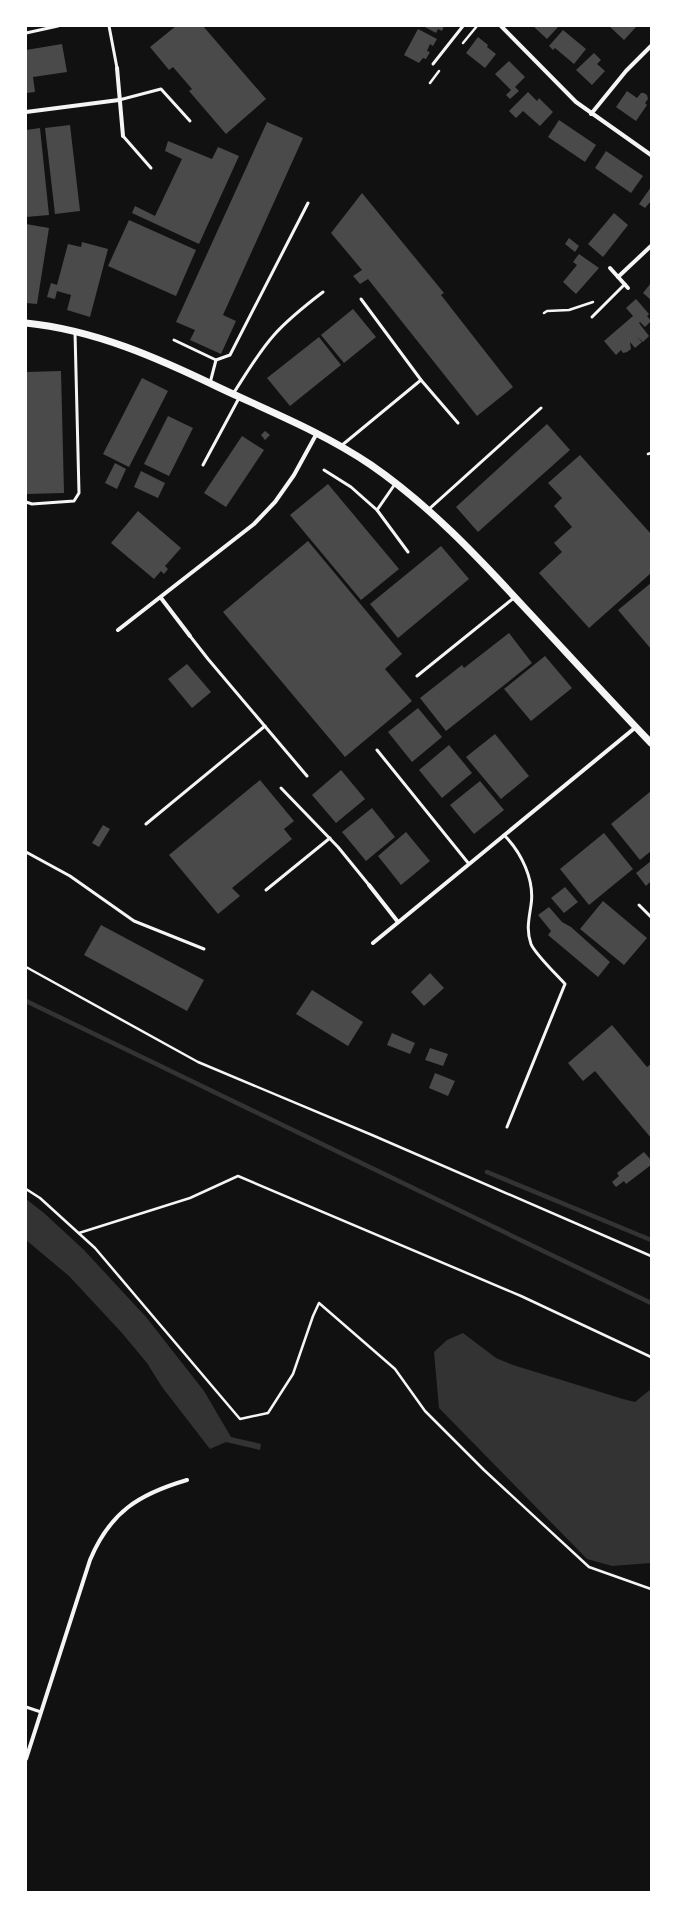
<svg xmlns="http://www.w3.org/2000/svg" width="677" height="1918" viewBox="0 0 677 1918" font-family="'Asap Condensed',sans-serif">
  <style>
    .water { fill: #333 }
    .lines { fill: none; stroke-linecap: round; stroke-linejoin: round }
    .stream { stroke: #333; stroke-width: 4.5 }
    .building { fill: #4a4a4a }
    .path { stroke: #f5f5f5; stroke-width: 2.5 }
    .service { stroke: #f5f5f5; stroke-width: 3 }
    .minor { stroke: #f5f5f5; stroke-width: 4 }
    .tertiary { stroke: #f5f5f5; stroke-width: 7 }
  </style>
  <rect width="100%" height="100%" fill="#111"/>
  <g class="water">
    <path d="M26,1199L44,1213L84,1250L146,1317L204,1391L231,1437L261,1444L260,1450L226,1442L210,1449L162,1387L147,1363L122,1333L69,1276L26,1240Z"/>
    <path d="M463,1333L496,1358L513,1365L623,1399L635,1402L651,1389V1563L612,1566L587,1559L439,1408L434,1352L447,1340Z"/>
  </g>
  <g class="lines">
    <g class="stream">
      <path d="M26,1001L651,1303"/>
      <path d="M487,1172L651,1240"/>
    </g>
  </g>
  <g class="building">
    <path d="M176,26H203L266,99L226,134L189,91L192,89L173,67L169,70L150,47Z"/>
    <path d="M423,26H444L442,31L438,29L436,33Z"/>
    <path d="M533,26H559L547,39Z"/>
    <path d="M609,26H637L624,40Z"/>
    <path d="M418,29L437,39L433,46L430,44L427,51L430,52L426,59L423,58L419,63L404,55Z"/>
    <path d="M563,30L586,49L574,64L555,48L553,50L549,46Z"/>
    <path d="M478,37L488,45L487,47L496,54L485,68L466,53Z"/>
    <path d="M62,44L67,72L33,77L35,92L26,93V50Z"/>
    <path d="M594,53L601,60L597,64L605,71L592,85L576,70Z"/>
    <path d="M509,61L525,77L515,87L519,91L510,99L506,95L511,90L495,74Z"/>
    <path d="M627,91L637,98L641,93H644L647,95L648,99L645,103L647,105L636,121L616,107Z"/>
    <path d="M528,92L537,101L539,98L553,112L540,126L523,111L516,118L509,111Z"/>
    <path d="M559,120L596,145L585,162L548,137Z"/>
    <path d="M267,122L303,138L223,315L236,321L221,354L190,340L195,330L176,322Z"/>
    <path d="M70,125L80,211L55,214L45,128Z"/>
    <path d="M40,128L49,215L26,217V130Z"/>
    <path d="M168,141L212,159L218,147L239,156L199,244L132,213L135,206L155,216L182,159L165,151Z"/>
    <path d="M606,151L643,176L631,193L595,168Z"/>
    <path d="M651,187V201L645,208L639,204Z"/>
    <path d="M362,193L444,293L441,295L513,387L477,416L368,279L360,284L353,276L362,270L331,233Z"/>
    <path d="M614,213L628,225L603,257L588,244Z"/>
    <path d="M129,220L196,250L176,296L108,266Z"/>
    <path d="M26,224L49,228L37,304L26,303Z"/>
    <path d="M569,238L579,246L575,252L565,244Z"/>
    <path d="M82,242L108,249L90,317L67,310L71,295L57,291L55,299L47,297L51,283L57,285L68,244L81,247Z"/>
    <path d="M579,254L599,268L576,294L563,282L577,265L573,262Z"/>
    <path d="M651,283V300L643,293Z"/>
    <path d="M636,299L649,314L647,316L651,321L645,327L640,322L639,323L649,336L643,342L637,337L642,342L635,348L630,342L631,349L627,352L623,353L621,350L616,355L604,341L633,316L626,308Z"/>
    <path d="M353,309L376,337L344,363L321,335Z"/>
    <path d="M319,337L341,365L290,406L267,378Z"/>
    <path d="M61,371L64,493L26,494V372Z"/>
    <path d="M142,378L168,391L129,467L103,454Z"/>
    <path d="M168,416L193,428L169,476L144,464Z"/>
    <path d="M547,424L570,450L478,532L456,507Z"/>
    <path d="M265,431L270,435L265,440L261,435Z"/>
    <path d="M242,436L264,450L226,507L204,493Z"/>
    <path d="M580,455L651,534V573L589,628L539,573L562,552L554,543L572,527L554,506L562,498L548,483Z"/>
    <path d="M115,463L126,469L117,489L105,483Z"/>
    <path d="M141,471L165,483L158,498L134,487Z"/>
    <path d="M328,484L399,569L361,600L290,515Z"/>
    <path d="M138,511L181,548L165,566L168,569L164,574L161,571L154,579L111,543Z"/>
    <path d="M308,541L402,654L385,669L412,701L345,757L223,612Z"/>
    <path d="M441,546L469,579L398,638L370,604Z"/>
    <path d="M651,583V649L618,610Z"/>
    <path d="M509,633L532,663L446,731L420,698L462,665L464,668Z"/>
    <path d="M545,656L572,688L531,721L504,689Z"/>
    <path d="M187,664L211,692L192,708L168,679Z"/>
    <path d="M418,708L442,737L412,762L388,732Z"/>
    <path d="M495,734L529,776L501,799L466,757Z"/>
    <path d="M449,745L472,773L442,798L419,770Z"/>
    <path d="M341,770L365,799L336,823L312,795Z"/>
    <path d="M260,780L294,821L284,829L292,839L232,888L240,896L218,914L169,855Z"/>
    <path d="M480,781L504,810L474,834L450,805Z"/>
    <path d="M651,791V851L640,860L611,824Z"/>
    <path d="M372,808L395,837L366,861L342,832Z"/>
    <path d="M103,825L110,829L99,847L92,843Z"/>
    <path d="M406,832L430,861L401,885L378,856Z"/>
    <path d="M604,833L633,869L589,905L560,869Z"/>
    <path d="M651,861V881L646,886L636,873Z"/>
    <path d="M565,887L578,902L564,913L551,898Z"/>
    <path d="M603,901L647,938L624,965L580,929Z"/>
    <path d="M549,907L562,922L571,927L610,962L598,977L548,935L551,931L538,915Z"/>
    <path d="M101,925L204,980L187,1011L84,955Z"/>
    <path d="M430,973L444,988L424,1006L411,992Z"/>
    <path d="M312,990L363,1022L348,1046L296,1014Z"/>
    <path d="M612,1025L647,1067L651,1064V1138L595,1071L583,1081L568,1063Z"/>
    <path d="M392,1033L415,1043L410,1054L387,1045Z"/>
    <path d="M430,1048L448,1054L443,1066L425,1060Z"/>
    <path d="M435,1073L455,1081L448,1096L429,1088Z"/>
    <path d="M644,1152L651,1160V1165L626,1184L624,1181L616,1187L612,1182L619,1176L617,1173Z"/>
  </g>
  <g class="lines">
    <g class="path">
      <path d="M463,43L477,26"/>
      <path d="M430,83L439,71"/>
      <path d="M544,313L547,311L569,310L593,302"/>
      <path d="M648,454L651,453"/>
      <path d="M26,967L198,1062L372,1135L651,1256"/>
      <path d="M26,1189L40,1198L95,1248L240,1419L268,1413L293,1374L313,1316L319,1303L395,1369L425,1411L484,1470L589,1567L651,1589"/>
      <path d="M79,1233L190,1198L238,1176L521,1296L651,1357"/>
    </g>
    <g class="service">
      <path d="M109,26L117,68"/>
      <path d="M26,33L58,26"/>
      <path d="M433,64L463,26"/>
      <path d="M119,100L161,89L190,121"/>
      <path d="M123,136L151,168"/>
      <path d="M361,299L421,380L458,423"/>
      <path d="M592,317L625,284"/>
      <path d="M174,340L216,360L210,383"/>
      <path d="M216,360L230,355L308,203"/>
      <path d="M233,394C246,374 258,353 274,335C288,319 306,305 323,292"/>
      <path d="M341,446L421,380"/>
      <path d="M203,465L239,398"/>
      <path d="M324,470L351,487L377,510L408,552"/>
      <path d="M26,502L32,504L74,501L79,493L75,332"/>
      <path d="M429,509L541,408"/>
      <path d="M377,510L395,484"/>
      <path d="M190,636L208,659L307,776"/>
      <path d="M417,676L515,597"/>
      <path d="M377,750L469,864"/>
      <path d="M281,788L338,847L369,885"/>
      <path d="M146,824L265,726"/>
      <path d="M504,835C521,852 535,880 531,905C529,919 526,930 531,944C535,954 557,975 565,984L507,1127"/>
      <path d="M26,852L70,876L134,921L204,949"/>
      <path d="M266,890L330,838"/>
      <path d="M639,905L651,917"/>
      <path d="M26,1707L41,1712"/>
    </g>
    <g class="minor">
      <path d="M501,26L576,102L651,155"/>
      <path d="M117,68L123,136"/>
      <path d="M26,112L119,100"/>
      <path d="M591,114L626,71L651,46"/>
      <path d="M610,268L628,288"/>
      <path d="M618,277L651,246"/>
      <path d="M161,598L190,636"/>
      <path d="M118,630L254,524L275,502L294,475L317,433"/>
      <path d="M369,885L398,922"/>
      <path d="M373,943L636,727"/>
      <path d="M26,1759L90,1560C110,1512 139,1494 187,1480"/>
    </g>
    <path class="tertiary" d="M26,323C95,330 158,358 220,388C271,412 324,433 371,465C429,505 477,556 524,607C566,652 608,698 651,743"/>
  </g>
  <rect width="677" height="1918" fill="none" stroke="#ffffff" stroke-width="54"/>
</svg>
